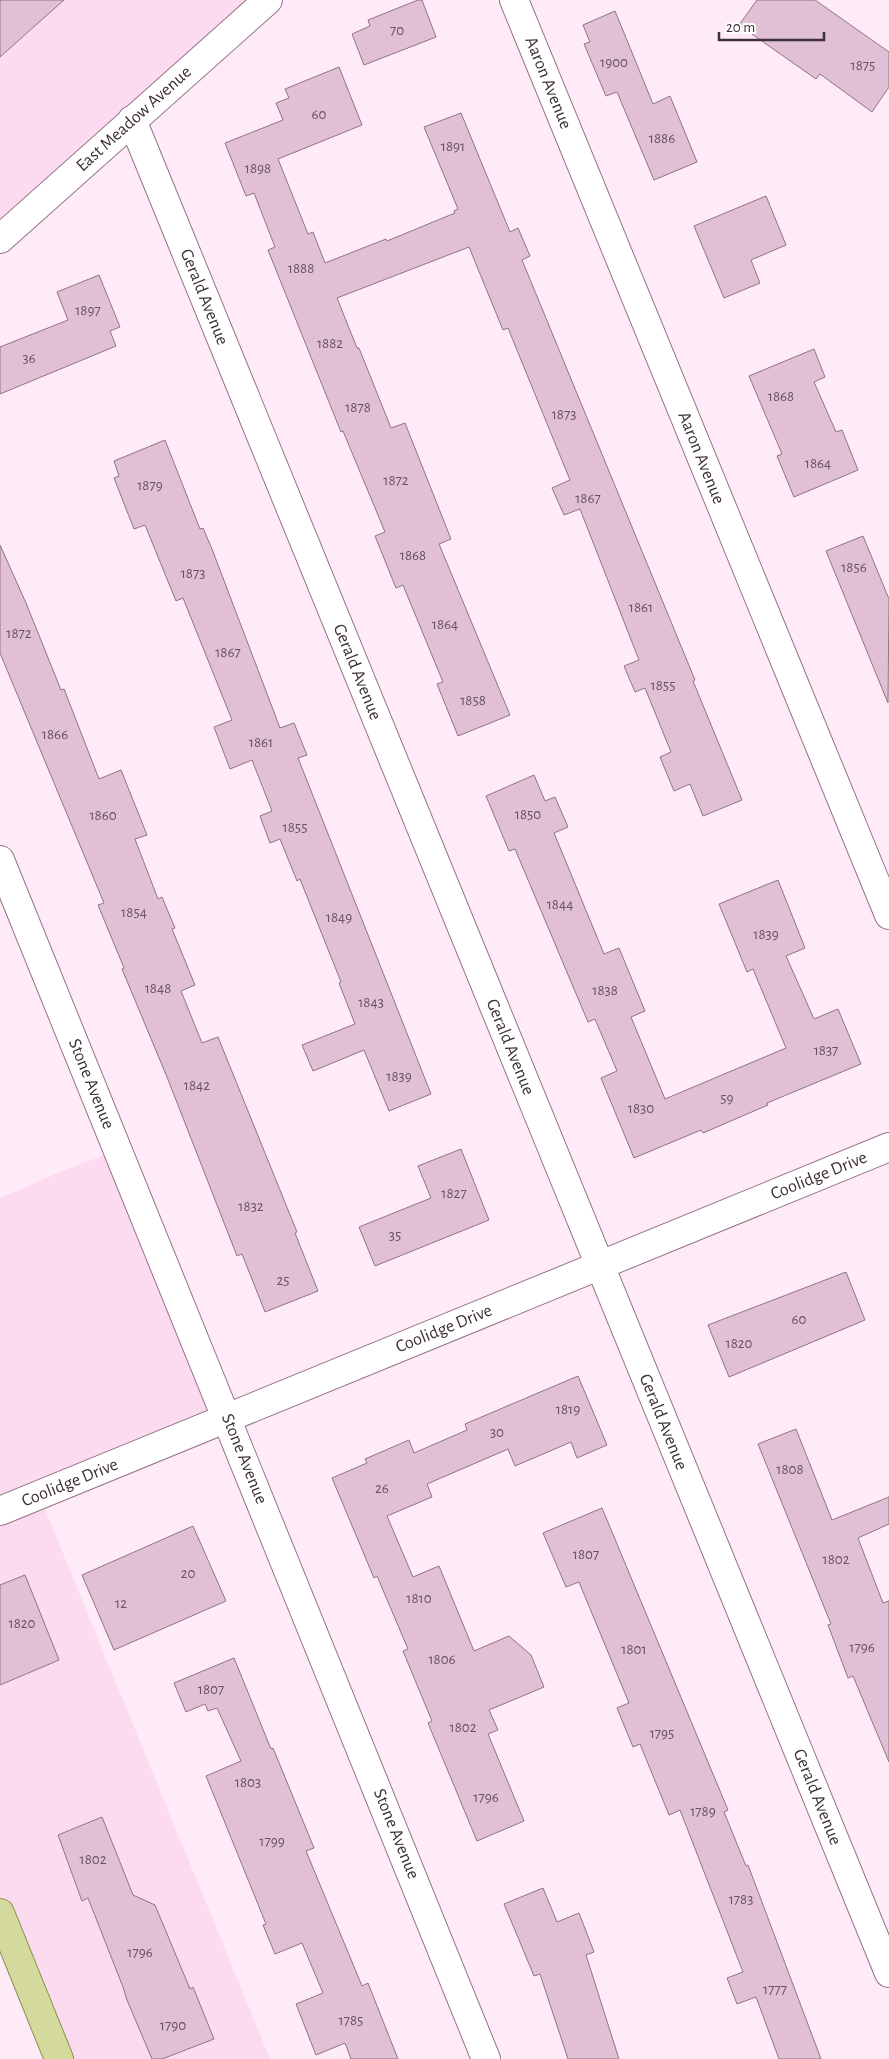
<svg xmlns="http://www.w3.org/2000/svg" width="889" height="2059" viewBox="0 0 889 2059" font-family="'Alegreya Sans',sans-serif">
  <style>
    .built { fill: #fcdaef }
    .building { fill: #e1bfd4; stroke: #917386 }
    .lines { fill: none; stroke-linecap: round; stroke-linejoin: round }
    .minor-casing { stroke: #937488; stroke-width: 30 }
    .tertiary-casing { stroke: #937488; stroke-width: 30 }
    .primary-casing { stroke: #8c8f4f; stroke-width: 30 }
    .minor { stroke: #fff; stroke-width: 28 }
    .tertiary { stroke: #fff; stroke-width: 28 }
    .primary { stroke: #d4da9d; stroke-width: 28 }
    .labels { text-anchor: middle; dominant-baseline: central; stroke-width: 5; stroke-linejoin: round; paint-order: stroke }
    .number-label { font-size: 15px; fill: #66545f }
    .street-label { font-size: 18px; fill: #3d3038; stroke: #fff }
  </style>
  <rect width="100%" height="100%" fill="#ffeaf7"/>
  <g class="built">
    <path d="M0,0H268L0,239Z"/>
    <path d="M125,1148L230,1419L39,1495L270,2059H65L0,1901V1198L72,1167Z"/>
  </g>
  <g class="building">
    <path d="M0,0H64L0,57Z"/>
    <path d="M418,0H422L436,37L364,65L352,34L370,26L368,20Z"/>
    <path d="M757,0H815L889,52V87L872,112L820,74L816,79L739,25Z"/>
    <path d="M615,11L653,104L670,96L697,162L654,180L617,92L606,96L584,44L590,42L583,25Z"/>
    <path d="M339,67L362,125L278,159L308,234L313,232L325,263L386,239L387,241L455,213L454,211L458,209L424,127L461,113L510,232L518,228L530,256L522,260L695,680L693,681L742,800L703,816L690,784L674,791L660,757L671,752L645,688L635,692L624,666L639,660L580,509L564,515L552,488L570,480L508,328L503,330L469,247L337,298L357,348H359L391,428L405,423L451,539L439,544L510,715L458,736L437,684L443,682L403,585L396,588L375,536L385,532L343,431L341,432L268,250L275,247L254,193L246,196L225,143L283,120L276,103L289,98L285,89Z"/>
    <path d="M766,196L786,245L751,260L760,283L724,298L694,226Z"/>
    <path d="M99,275L120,327L110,331L116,346L0,394V347L68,320L57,292Z"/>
    <path d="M814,349L825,377L814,382L836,432L842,430L858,470L794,497L777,456L782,454L749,376Z"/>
    <path d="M165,440L200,529L203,528L212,549L280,728L294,723L307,755L298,758L431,1094L389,1111L364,1050L313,1071L302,1045L355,1024L339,983L341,982L300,879L297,881L280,839L270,843L260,816L272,811L252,760L230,769L214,727L232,720L183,598L176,601L145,525L134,529L114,478L119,476L114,461Z"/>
    <path d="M863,536L889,599L888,703L826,551Z"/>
    <path d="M0,545L26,603L61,690L64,689L99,779L121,770L147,835L135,839L158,899L162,897L175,928L172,929L195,985L181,991L202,1043L218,1037L297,1232L295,1233L318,1291L265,1312L242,1254L237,1256L167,1077L122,969L124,968L98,905L104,903L0,653Z"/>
    <path d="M534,775L545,801L555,797L568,827L554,833L604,954L619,948L645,1011L631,1017L665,1099L786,1048L753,969L747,972L719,904L778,880L805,948L786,956L814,1019L838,1009L861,1064L767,1103L768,1105L703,1133L701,1130L634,1158L601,1078L617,1071L595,1019L588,1022L515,849L509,851L486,796Z"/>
    <path d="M461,1149L489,1220L375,1266L359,1227L431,1198L418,1166Z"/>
    <path d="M846,1272L865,1320L729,1377L708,1325Z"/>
    <path d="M578,1376L607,1445L577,1458L571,1442L515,1466L508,1449L427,1484L432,1497L387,1516L413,1577L439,1566L474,1651L509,1636L531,1655L544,1687L489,1710L498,1730L488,1734L524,1821L477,1841L428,1723L432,1721L403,1651L408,1649L377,1576L374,1578L332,1478L367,1463L365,1459L409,1440L414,1453L467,1430L465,1424Z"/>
    <path d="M796,1429L832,1520L889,1497V1524L858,1538L883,1603L889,1601V1762L853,1676L848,1678L828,1625L831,1624L758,1444Z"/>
    <path d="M602,1508L728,1810L724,1812L746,1866L748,1865L821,2059H779L756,1997L737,2004L727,1978L743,1972L680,1810L669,1815L640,1744L633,1747L617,1708L629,1703L579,1582L566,1587L543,1533Z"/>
    <path d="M193,1526L226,1601L114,1650L82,1575Z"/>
    <path d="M25,1575L59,1660L0,1685V1585Z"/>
    <path d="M234,1658L271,1749L273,1748L314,1848L306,1851L362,1986L368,1983L398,2059H351L345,2043L316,2055L296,2004L323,1993L302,1943L275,1954L263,1925L266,1924L206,1776L241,1761L217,1708L208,1711L205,1704L186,1712L174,1683Z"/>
    <path d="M102,1817L133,1895L155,1905L190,1989L193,1987L214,2039L162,2059H152L127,2000L123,1987L88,1898L82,1901L58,1835Z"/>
    <path d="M543,1888L557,1922L579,1913L594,1952L586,1955L619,2059H568L540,1974L534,1976L504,1904Z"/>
  </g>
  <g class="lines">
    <defs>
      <g id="minor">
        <path d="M514,0L889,915"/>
        <path d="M132,120L889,1973"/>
        <path d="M0,860L486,2059"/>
        <path d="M0,1511L889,1147"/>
      </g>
      <path id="tertiary" d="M0,239L268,0"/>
      <path id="primary" d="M0,1913L59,2059"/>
    </defs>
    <use href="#minor" class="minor-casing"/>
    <use href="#tertiary" class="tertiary-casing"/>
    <use href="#primary" class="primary-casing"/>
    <use href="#minor" class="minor"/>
    <use href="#tertiary" class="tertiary"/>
    <use href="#primary" class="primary"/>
  </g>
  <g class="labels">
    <g class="number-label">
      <text x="397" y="30">70</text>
      <text x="614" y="62">1900</text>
      <text x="863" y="65">1875</text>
      <text x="319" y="114">60</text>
      <text x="662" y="138">1886</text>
      <text x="453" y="146">1891</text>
      <text x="258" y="168">1898</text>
      <text x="301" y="268">1888</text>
      <text x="88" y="310">1897</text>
      <text x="330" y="343">1882</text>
      <text x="29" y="358">36</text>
      <text x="781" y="396">1868</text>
      <text x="358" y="407">1878</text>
      <text x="564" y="414">1873</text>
      <text x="818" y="463">1864</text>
      <text x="396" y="480">1872</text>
      <text x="150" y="485">1879</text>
      <text x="588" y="498">1867</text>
      <text x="413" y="555">1868</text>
      <text x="854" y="567">1856</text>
      <text x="193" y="573">1873</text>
      <text x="641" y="607">1861</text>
      <text x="445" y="624">1864</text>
      <text x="19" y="633">1872</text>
      <text x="228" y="652">1867</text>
      <text x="663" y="685">1855</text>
      <text x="473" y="700">1858</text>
      <text x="55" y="734">1866</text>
      <text x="261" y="742">1861</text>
      <text x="528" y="814">1850</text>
      <text x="103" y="815">1860</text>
      <text x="295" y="827">1855</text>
      <text x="560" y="904">1844</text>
      <text x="134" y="912">1854</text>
      <text x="339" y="917">1849</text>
      <text x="766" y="934">1839</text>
      <text x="158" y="988">1848</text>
      <text x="605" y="990">1838</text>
      <text x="371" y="1002">1843</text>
      <text x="826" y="1050">1837</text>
      <text x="399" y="1076">1839</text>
      <text x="197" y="1085">1842</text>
      <text x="727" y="1098">59</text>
      <text x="641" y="1108">1830</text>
      <text x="454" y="1193">1827</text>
      <text x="251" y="1206">1832</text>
      <text x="395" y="1235">35</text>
      <text x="283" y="1280">25</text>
      <text x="799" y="1319">60</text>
      <text x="739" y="1343">1820</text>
      <text x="568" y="1409">1819</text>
      <text x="497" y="1432">30</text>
      <text x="790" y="1469">1808</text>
      <text x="382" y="1488">26</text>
      <text x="586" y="1554">1807</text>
      <text x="836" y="1559">1802</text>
      <text x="188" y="1573">20</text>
      <text x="419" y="1598">1810</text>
      <text x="121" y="1603">12</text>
      <text x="22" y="1623">1820</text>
      <text x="862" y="1647">1796</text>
      <text x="634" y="1649">1801</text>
      <text x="442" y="1659">1806</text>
      <text x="211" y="1689">1807</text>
      <text x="463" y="1727">1802</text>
      <text x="662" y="1733">1795</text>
      <text x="248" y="1782">1803</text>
      <text x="486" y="1797">1796</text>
      <text x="703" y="1811">1789</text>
      <text x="272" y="1841">1799</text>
      <text x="93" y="1859">1802</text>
      <text x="741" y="1899">1783</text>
      <text x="140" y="1952">1796</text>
      <text x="775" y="1989">1777</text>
      <text x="351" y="2020">1785</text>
      <text x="173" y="2025">1790</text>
    </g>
    <g class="street-label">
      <text transform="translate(548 83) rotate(68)">Aaron Avenue</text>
      <text transform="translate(134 119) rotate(-42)">East Meadow Avenue</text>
      <text transform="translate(204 297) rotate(68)">Gerald Avenue</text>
      <text transform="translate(701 458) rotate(68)">Aaron Avenue</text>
      <text transform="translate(357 672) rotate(68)">Gerald Avenue</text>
      <text transform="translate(510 1047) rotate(68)">Gerald Avenue</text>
      <text transform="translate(91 1084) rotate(68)">Stone Avenue</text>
      <text transform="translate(819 1176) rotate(-22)">Coolidge Drive</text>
      <text transform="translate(444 1329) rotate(-22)">Coolidge Drive</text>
      <text transform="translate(663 1422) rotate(68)">Gerald Avenue</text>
      <text transform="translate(244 1459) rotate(68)">Stone Avenue</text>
      <text transform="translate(70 1483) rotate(-22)">Coolidge Drive</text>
      <text transform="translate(817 1797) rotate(68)">Gerald Avenue</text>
      <text transform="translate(396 1834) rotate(68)">Stone Avenue</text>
    </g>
  </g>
  <path d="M719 32v8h105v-8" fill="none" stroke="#3d3038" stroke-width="2.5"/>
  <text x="726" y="32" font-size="15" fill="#3d3038" stroke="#ffffff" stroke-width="4" paint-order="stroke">20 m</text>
</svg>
